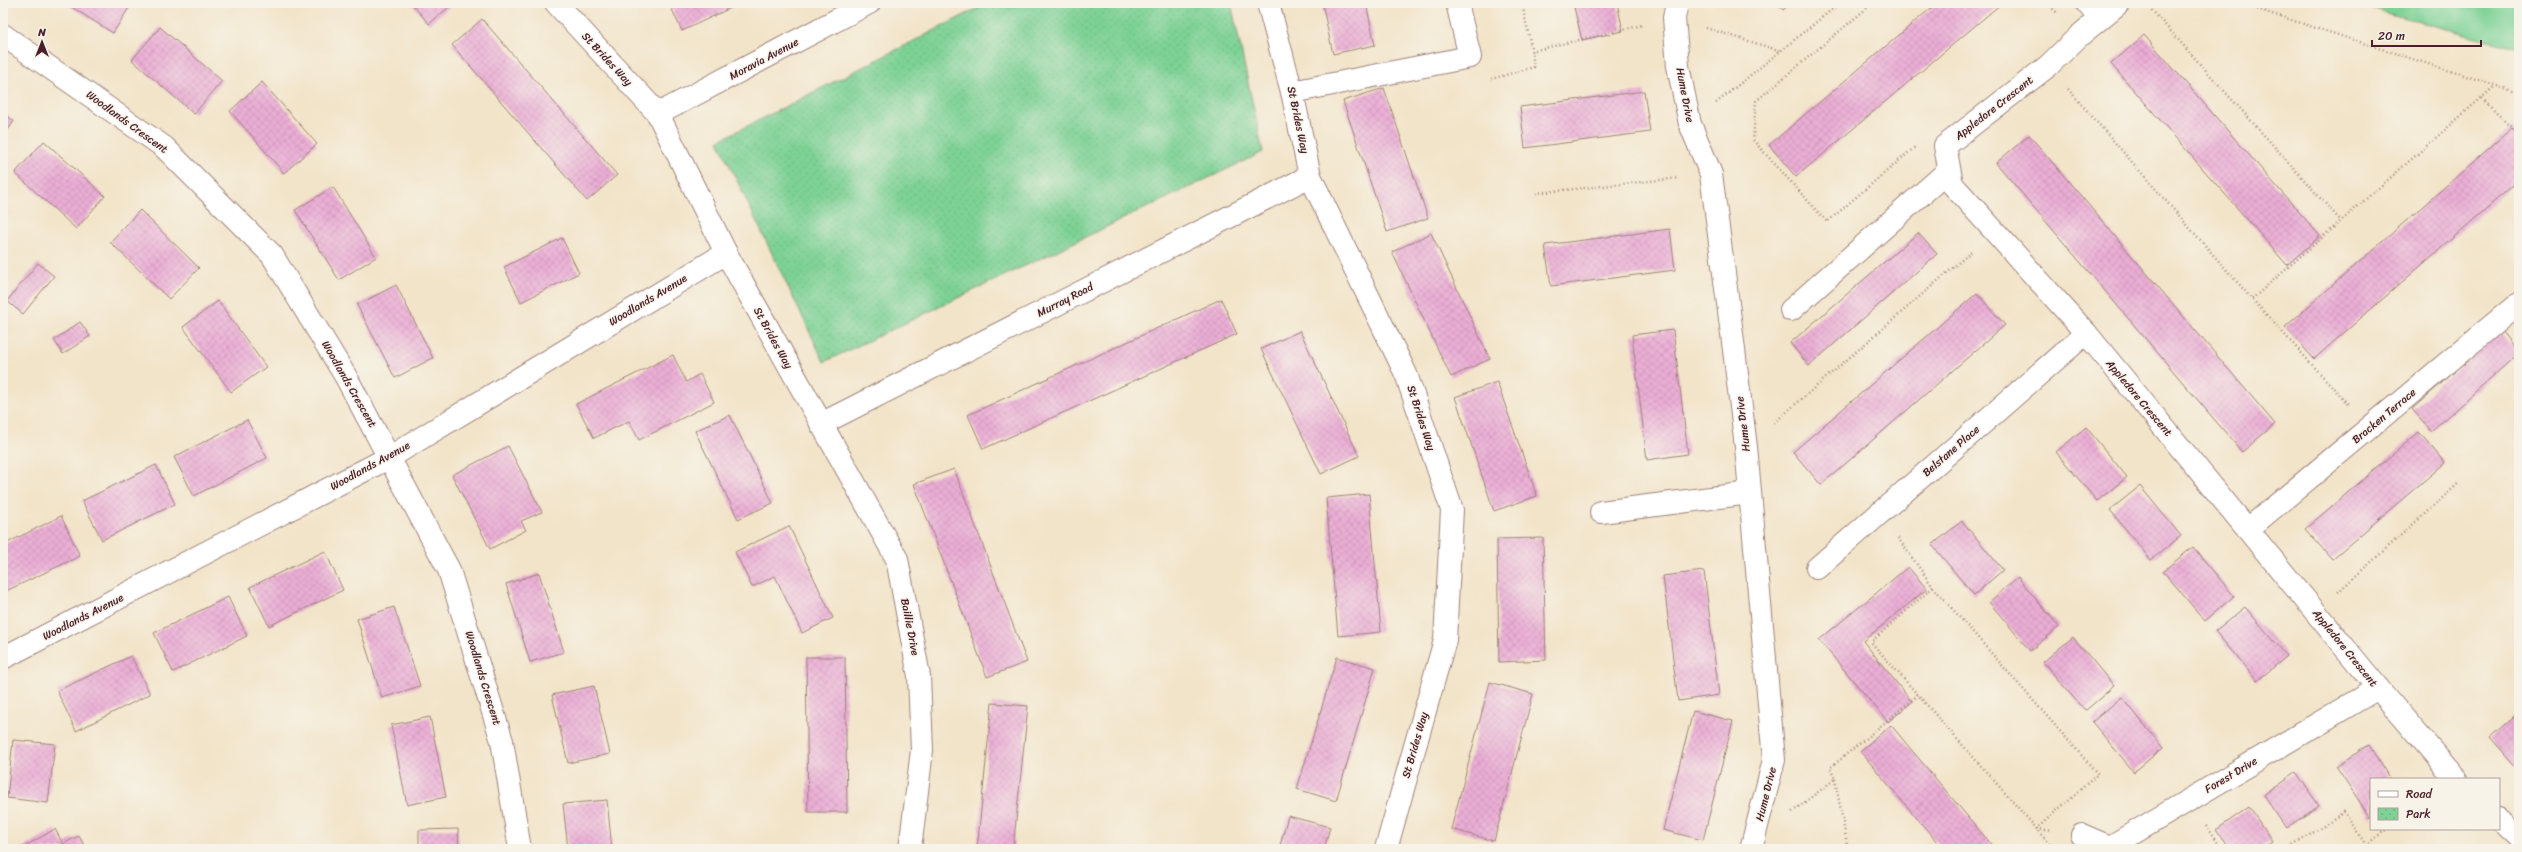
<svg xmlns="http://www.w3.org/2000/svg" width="2522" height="852" viewBox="0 0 2522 852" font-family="Sriracha,sans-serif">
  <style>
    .park { fill: url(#park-dots); stroke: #647860 }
    .pitch { fill: #7dd295; stroke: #647860 }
    .building { fill: url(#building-cross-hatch) }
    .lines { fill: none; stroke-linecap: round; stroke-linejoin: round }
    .minor-casing { stroke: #9e827a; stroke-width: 24 }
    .path { stroke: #9e827a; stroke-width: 2.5; stroke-dasharray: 1 3; stroke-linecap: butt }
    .minor { stroke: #fff; stroke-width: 22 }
    .labels { text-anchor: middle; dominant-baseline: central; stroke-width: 3; stroke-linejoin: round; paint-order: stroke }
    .street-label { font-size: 11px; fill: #4a1f2b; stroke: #f7f3e8 }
  </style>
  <defs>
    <pattern id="park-dots" width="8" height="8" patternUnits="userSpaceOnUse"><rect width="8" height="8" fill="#7dd295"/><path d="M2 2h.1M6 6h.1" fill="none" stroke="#6eb481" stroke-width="1.8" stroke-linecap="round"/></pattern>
    <pattern id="building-cross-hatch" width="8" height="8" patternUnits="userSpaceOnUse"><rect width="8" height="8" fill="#ebaed6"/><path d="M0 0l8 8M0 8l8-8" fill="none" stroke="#cb95b8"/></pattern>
  </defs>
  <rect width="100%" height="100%" fill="#f7f3e8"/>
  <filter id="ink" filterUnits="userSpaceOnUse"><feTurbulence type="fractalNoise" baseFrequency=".025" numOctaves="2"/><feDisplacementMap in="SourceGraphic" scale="8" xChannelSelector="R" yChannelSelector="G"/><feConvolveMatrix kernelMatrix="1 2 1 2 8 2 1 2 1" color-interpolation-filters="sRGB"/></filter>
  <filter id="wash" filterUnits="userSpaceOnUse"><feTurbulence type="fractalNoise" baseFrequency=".012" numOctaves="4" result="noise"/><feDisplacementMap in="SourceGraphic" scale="16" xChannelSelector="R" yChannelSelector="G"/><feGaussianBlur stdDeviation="0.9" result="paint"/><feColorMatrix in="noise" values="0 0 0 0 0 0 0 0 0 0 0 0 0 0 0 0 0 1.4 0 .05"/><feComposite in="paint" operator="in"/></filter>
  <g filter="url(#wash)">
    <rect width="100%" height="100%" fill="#f2e4c9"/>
    <path class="park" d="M988,3H1231L1263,152L824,362L718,141Z"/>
    <path class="pitch" d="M2348,3H2519V48Z"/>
    <g id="blocks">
      <g class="building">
        <path d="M65,3H132L113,33Z"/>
        <path d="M411,3H454L429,24Z"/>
        <path d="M669,3H741L682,31Z"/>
        <path d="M1322,3H1366L1375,45L1333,54Z"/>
        <path d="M1573,3H1617L1623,31L1582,40Z"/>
        <path d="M1777,3H1791L1783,10Z"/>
        <path d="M1937,3H2002L1796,177L1769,145Z"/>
        <path d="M482,19L617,175L587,201L452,45Z"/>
        <path d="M160,27L222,81L194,114L132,60Z"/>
        <path d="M2144,35L2320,236L2287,265L2111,64Z"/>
        <path d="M262,82L317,144L284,173L230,111Z"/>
        <path d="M1384,88L1428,218L1387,232L1343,101Z"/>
        <path d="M1644,91L1650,132L1525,148L1520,107Z"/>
        <path d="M3,113L14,121L3,137Z"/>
        <path d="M2512,128L2519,135V180L2314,359L2285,327Z"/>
        <path d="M2029,135L2275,424L2242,452L1996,163Z"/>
        <path d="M44,141L105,196L76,229L15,173Z"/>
        <path d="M333,187L376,257L339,280L295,210Z"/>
        <path d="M140,210L199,268L169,299L110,242Z"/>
        <path d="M1670,229L1675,270L1551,286L1545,245Z"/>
        <path d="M1431,233L1490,359L1451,377L1392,252Z"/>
        <path d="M1918,233L1937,254L1809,366L1790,343Z"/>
        <path d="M562,238L579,273L521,302L504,267Z"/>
        <path d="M38,263L54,276L23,314L7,301Z"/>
        <path d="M396,285L433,358L395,378L357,305Z"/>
        <path d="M1977,293L2005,325L1821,485L1793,452Z"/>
        <path d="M1221,299L1237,334L983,449L968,415Z"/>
        <path d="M218,301L266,367L231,392L183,327Z"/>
        <path d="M80,322L90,336L63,354L54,340Z"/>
        <path d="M1673,330L1688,454L1647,460L1632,335Z"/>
        <path d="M1300,331L1359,456L1321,474L1261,349Z"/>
        <path d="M2501,331L2519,353L2431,431L2412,409Z"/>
        <path d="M673,355L686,382L700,374L714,402L639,440L629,421L594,438L576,404Z"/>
        <path d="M1497,382L1537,496L1494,511L1455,397Z"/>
        <path d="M730,415L773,503L738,519L695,431Z"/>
        <path d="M247,420L267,458L194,496L174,457Z"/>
        <path d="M2086,427L2127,477L2097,501L2056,452Z"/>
        <path d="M2419,432L2445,463L2332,559L2305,529Z"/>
        <path d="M508,446L542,512L521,521L526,530L490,549L452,475Z"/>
        <path d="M156,465L175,504L102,540L82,501Z"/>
        <path d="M954,469L1027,662L987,677L914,484Z"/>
        <path d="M2140,486L2181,536L2151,560L2110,510Z"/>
        <path d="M1369,494L1381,632L1338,636L1326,498Z"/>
        <path d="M61,516L80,556L6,591L3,585V545Z"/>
        <path d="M1962,521L2003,570L1974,595L1932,545Z"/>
        <path d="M789,526L833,618L802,633L775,576L752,587L735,552Z"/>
        <path d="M1543,538L1546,660L1499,662L1497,539Z"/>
        <path d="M2193,547L2234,596L2205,621L2163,571Z"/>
        <path d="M325,551L343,590L269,626L250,587Z"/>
        <path d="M1908,567L1927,589L1863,641L1912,702L1888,722L1819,640Z"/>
        <path d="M1704,571L1719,695L1678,701L1663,576Z"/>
        <path d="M539,573L564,652L530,662L506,584Z"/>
        <path d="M2018,577L2059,627L2030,651L1989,602Z"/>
        <path d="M228,597L247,636L173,672L154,633Z"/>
        <path d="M394,607L420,686L382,698L357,619Z"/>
        <path d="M2245,607L2287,656L2257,681L2215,631Z"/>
        <path d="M2073,637L2114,686L2085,711L2043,662Z"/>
        <path d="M131,656L150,694L76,731L57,691Z"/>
        <path d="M806,657H845L847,812H808Z"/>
        <path d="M1337,657L1375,668L1336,801L1297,789Z"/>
        <path d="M1490,682L1533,694L1494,841L1451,829Z"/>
        <path d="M594,686L610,754L568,763L552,695Z"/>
        <path d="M2122,697L2163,748L2134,772L2092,722Z"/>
        <path d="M992,703L1028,706L1013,849H977Z"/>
        <path d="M1693,711L1733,721L1703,840L1663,830Z"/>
        <path d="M2519,713V770H2518L2490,738Z"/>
        <path d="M430,717L446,797L407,805L391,725Z"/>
        <path d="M1891,725L1909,747L1995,849H1943L1860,751Z"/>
        <path d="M13,740L55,744L48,803L7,798Z"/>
        <path d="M2369,745L2390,779H2371V819L2336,766Z"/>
        <path d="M2296,772L2319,806L2286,828L2263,795Z"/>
        <path d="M607,800L612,849H568L563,804Z"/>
        <path d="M2249,807L2272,841L2260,849H2230L2216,830Z"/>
        <path d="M1288,816L1330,827L1324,849H1279Z"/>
        <path d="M55,829L63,844L79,836L86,849H20Z"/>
        <path d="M458,829L459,849H419V830Z"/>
        <path d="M802,847L814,848V849H802Z"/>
      </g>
    </g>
  </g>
  <g filter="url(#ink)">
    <use href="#blocks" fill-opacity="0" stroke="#9e827a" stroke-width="1"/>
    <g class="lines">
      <defs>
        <g id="minor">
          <path d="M556,3L658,114L726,253L897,559L919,676L922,750L910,849"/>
          <path d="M1268,3L1292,92L1310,176L1406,374L1452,510L1445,640L1386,849"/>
          <path d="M1677,3L1674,18L1678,66L1690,124L1711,174L1732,334L1746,447L1774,760L1751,849"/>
          <path d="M2087,3L2100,19"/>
          <path d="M2119,3L2079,36L2048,66L1945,146L1952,184L2086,333L2378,688L2456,779"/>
          <path d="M3,35L164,147L272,255L346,377L449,570L502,741L520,849"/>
          <path d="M1292,92L1470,57L1457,3"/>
          <path d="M658,114L869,3"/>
          <path d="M1791,310L1949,170"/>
          <path d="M821,424L1310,176"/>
          <path d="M1601,512L1750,493"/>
          <path d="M2248,529L2519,303"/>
          <path d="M1817,568L2086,333"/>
          <path d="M3,658L390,457L726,253"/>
          <path d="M2499,819L2519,838"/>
          <path d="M2082,835L2110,847L2378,688"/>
        </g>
      </defs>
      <use href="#minor" class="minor-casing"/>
      <g class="path">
        <path d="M1522,3L1532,51"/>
        <path d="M1873,3L1756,101L1753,140L1827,222L1915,147"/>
        <path d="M2047,3L2058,14"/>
        <path d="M2238,3L2519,93"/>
        <path d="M2149,7L2341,221"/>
        <path d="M1706,28L1781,51"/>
        <path d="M1491,79L1534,67L1532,51L1643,25"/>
        <path d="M2068,89L2252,299L2349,405"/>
        <path d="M2482,98L2519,134"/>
        <path d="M1716,103L1840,3"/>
        <path d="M1536,193L1679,178"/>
        <path d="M2252,299L2495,86"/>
        <path d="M1774,423L1971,252"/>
        <path d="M1898,538L1933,587L2098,774L2036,829"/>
        <path d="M1933,587L1871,642L2053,847"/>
        <path d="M2338,592L2459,483"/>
        <path d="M1835,779L1848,849"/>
        <path d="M1792,812L1835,779L1830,768L1918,695"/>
        <path d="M2206,825L2222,849"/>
        <path d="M2037,829L2052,831"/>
        <path d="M2286,849L2344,812L2366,845L2387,829"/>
      </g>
      <use href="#minor" class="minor"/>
    </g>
  </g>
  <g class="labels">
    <g class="street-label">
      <text transform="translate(607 59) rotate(47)">St Brides Way</text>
      <text transform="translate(764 59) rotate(-28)">Moravia Avenue</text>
      <text transform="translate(1685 95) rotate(79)">Hume Drive</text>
      <text transform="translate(1994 108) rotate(-38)">Appledore Crescent</text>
      <text transform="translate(1298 120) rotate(78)">St Brides Way</text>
      <text transform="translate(127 122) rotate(36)">Woodlands Crescent</text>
      <text transform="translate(648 300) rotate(-31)">Woodlands Avenue</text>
      <text transform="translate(1065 300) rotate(-27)">Murray Road</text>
      <text transform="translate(773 338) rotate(61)">St Brides Way</text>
      <text transform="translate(349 384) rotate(60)">Woodlands Crescent</text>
      <text transform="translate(2139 398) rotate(50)">Appledore Crescent</text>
      <text transform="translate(2384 416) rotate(-40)">Bracken Terrace</text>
      <text transform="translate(1421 418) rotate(72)">St Brides Way</text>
      <text transform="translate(1743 424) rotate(-97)">Hume Drive</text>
      <text transform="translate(1951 451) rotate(-41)">Belstane Place</text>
      <text transform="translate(370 466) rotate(-29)">Woodlands Avenue</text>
      <text transform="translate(83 617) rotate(-27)">Woodlands Avenue</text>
      <text transform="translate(910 627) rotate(79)">Baillie Drive</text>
      <text transform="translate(2345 648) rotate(51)">Appledore Crescent</text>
      <text transform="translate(483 678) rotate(73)">Woodlands Crescent</text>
      <text transform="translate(1415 745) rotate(-74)">St Brides Way</text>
      <text transform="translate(2231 775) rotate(-31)">Forest Drive</text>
      <text transform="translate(1766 794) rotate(-76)">Hume Drive</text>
    </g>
  </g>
  <rect width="2522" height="852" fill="none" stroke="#f7f3e8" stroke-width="16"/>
  <rect x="2370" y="778" width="130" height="52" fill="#f7f3e8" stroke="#b29e9c"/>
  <rect x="2378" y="791" width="20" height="6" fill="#ffffff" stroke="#b29e9c"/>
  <text x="2406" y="798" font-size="12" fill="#4a1f2b">Road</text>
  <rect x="2378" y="808" width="20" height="12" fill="url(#park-dots)" stroke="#b29e9c"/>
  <text x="2406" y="818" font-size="12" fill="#4a1f2b">Park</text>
  <g transform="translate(42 42)" stroke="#f7f3e8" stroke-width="3" paint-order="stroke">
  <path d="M0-3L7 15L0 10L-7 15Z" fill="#4a1f2b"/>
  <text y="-6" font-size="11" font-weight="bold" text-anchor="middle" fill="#4a1f2b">N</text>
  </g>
  <path d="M2372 40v6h109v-6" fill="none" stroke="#4a1f2b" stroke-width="2"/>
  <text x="2378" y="40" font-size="12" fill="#4a1f2b" stroke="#f7f3e8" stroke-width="3" paint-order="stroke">20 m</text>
</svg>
